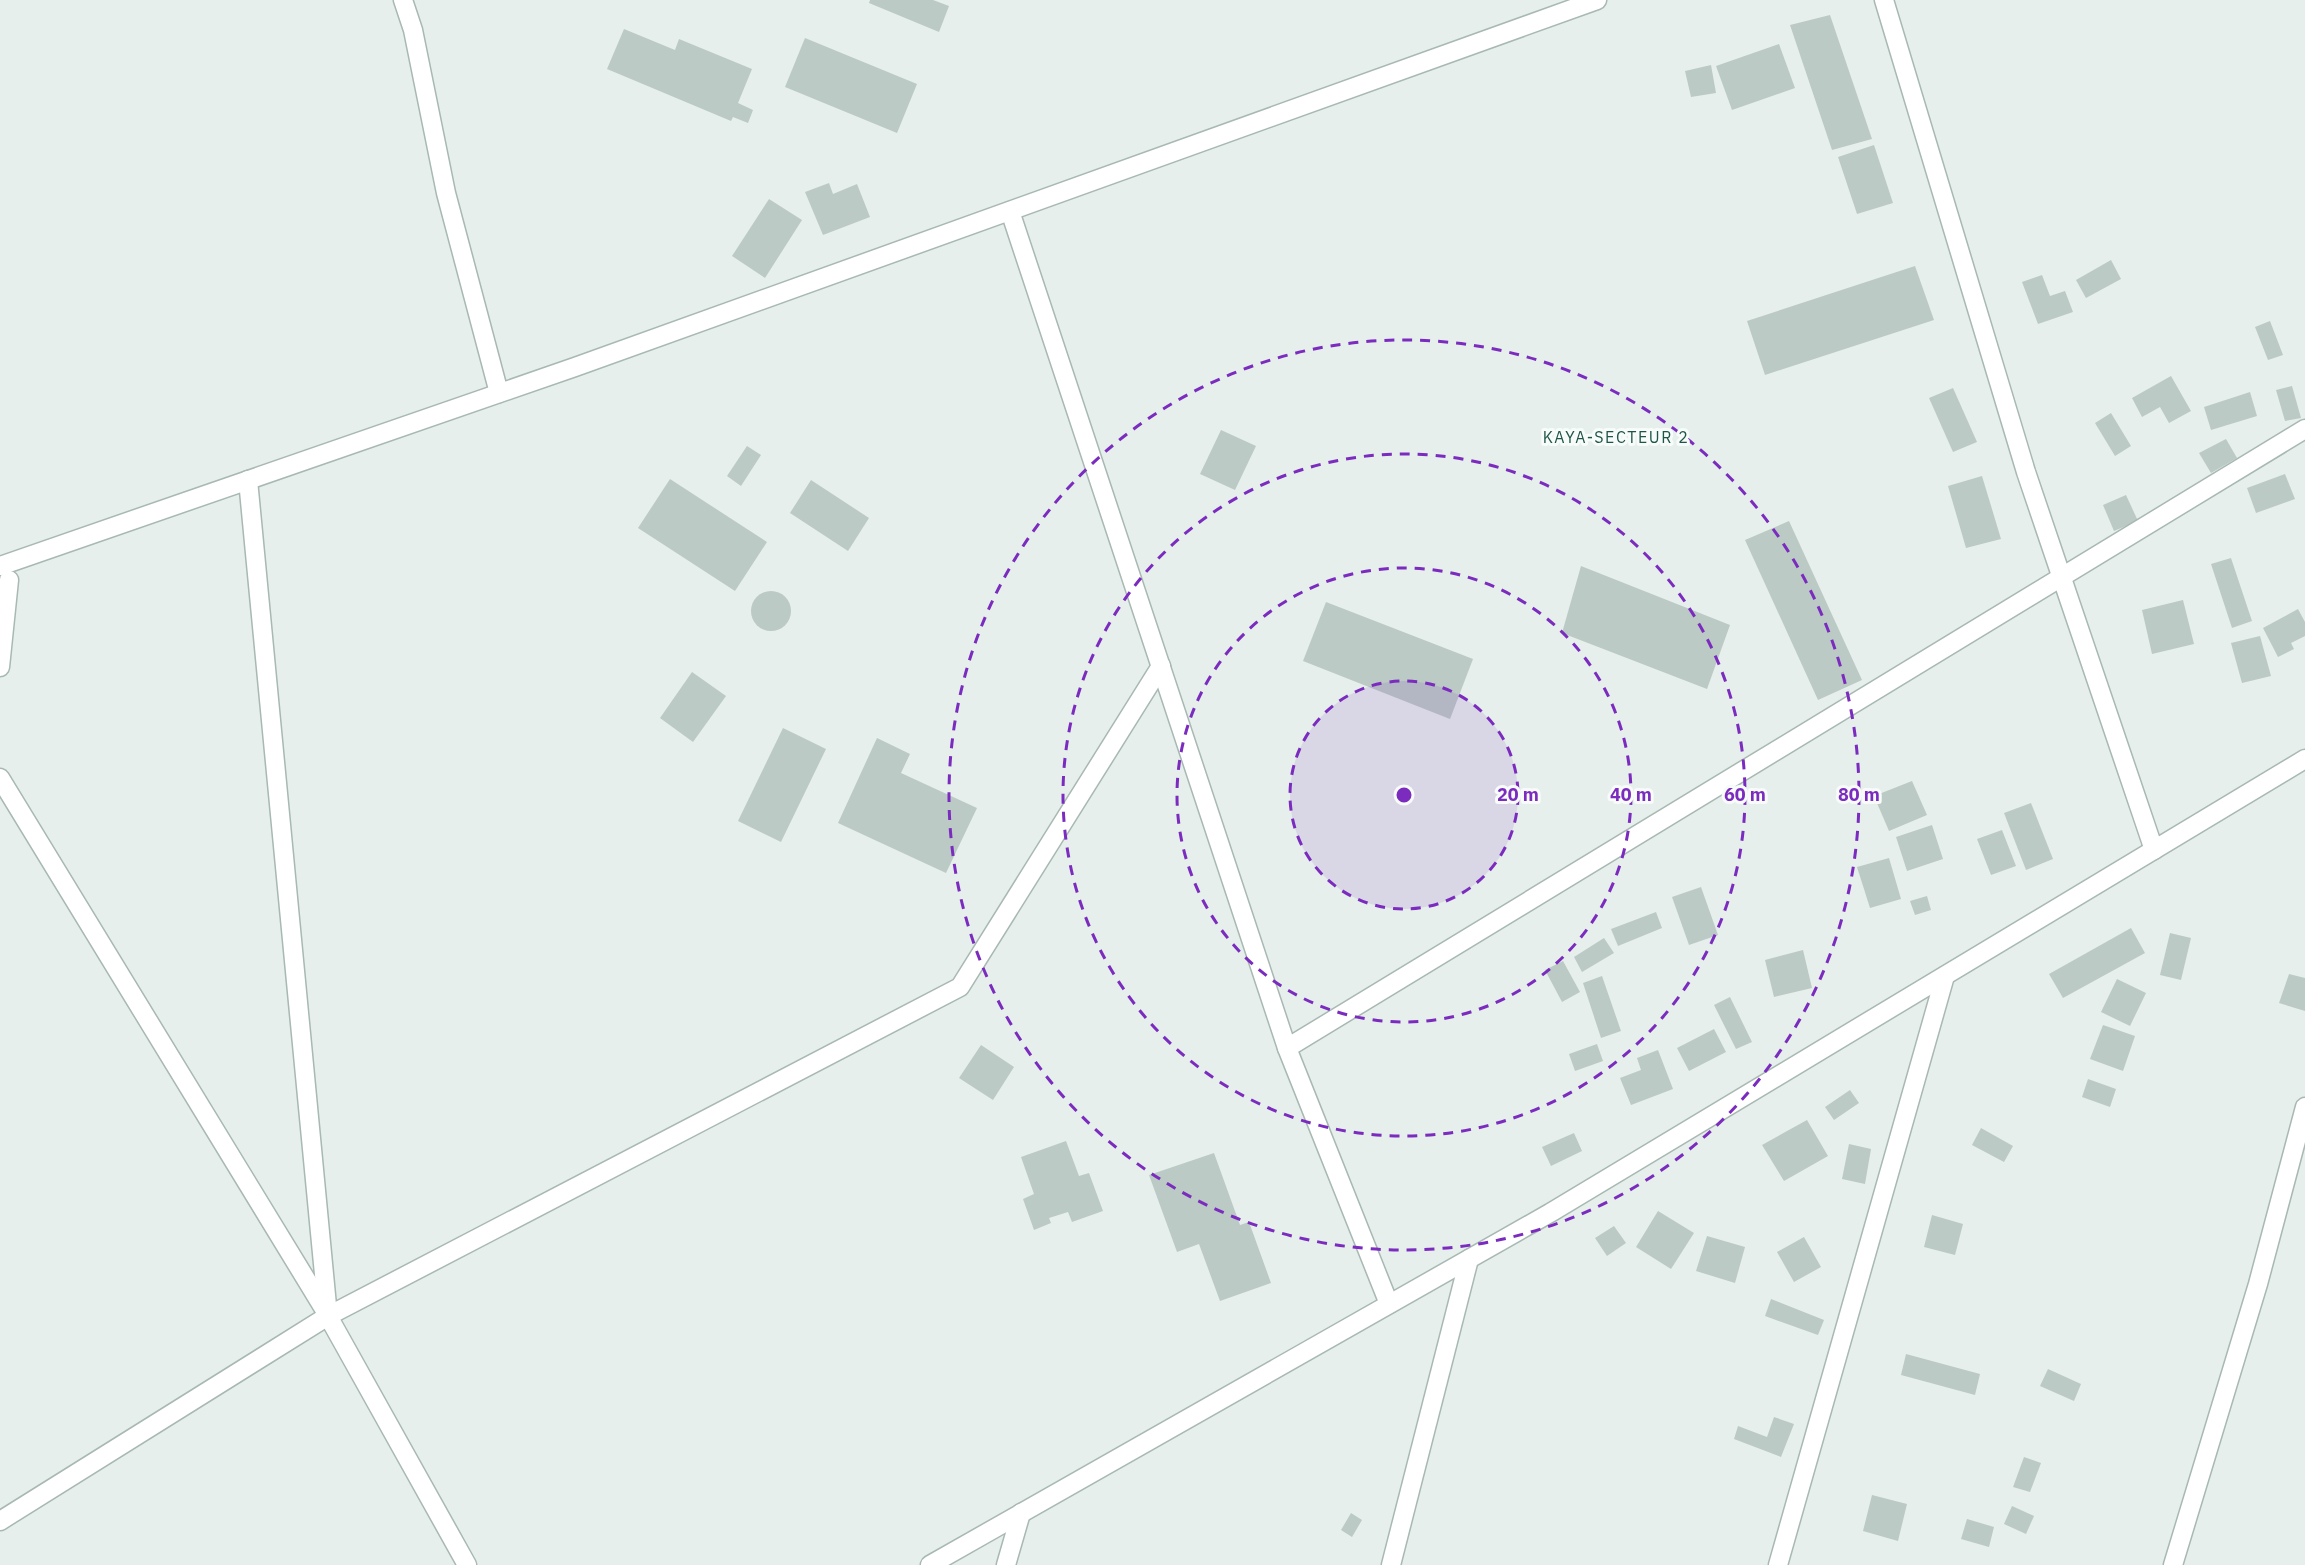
<svg xmlns="http://www.w3.org/2000/svg" width="2305" height="1565" viewBox="0 0 2305 1565" font-family="'IBM Plex Sans',sans-serif">
  <style>
    .building { fill: #bbcac4 }
    .lines { fill: none; stroke-linecap: round; stroke-linejoin: round }
    .street-casing { stroke: #a8b8b2; stroke-width: 21 }
    .street { stroke: #fff; stroke-width: 18 }
    .ring { fill: none; stroke: #7b2cbf; stroke-width: 3; stroke-dasharray: 10 8 }
    .labels { text-anchor: middle; dominant-baseline: central; stroke-width: 6; stroke-linejoin: round; paint-order: stroke }
    .neighbourhood-label { font-size: 16px; letter-spacing: 1.5px; fill: #1f5548; stroke: #f7fbf9 }
    .centre { fill: #7b2cbf; stroke: #f7fbf9; stroke-width: 3 }
    .ring-label { font-size: 18px; text-anchor: middle; font-weight: bold; fill: #7b2cbf; stroke: #f7fbf9; stroke-width: 6; stroke-linejoin: round; paint-order: stroke }
  </style>
  <rect width="100%" height="100%" fill="#e6efeb"/>
  <g class="building">
    <path d="M870,0H933L949,6L939,32L869,3Z"/>
    <path d="M1830,15L1872,139L1832,150L1790,25Z"/>
    <path d="M624,29L675,50L679,39L752,69L738,103L753,110L748,123L733,117L731,121L607,69Z"/>
    <path d="M805,38L917,84L897,133L785,87Z"/>
    <path d="M1779,44L1795,88L1732,110L1716,66Z"/>
    <path d="M1711,65L1716,93L1691,97L1685,71Z"/>
    <path d="M1874,145L1893,203L1857,214L1838,157Z"/>
    <path d="M829,183L833,194L857,184L870,217L823,235L805,192Z"/>
    <path d="M769,199L802,220L765,278L732,256Z"/>
    <path d="M2111,260L2121,279L2086,298L2076,280Z"/>
    <path d="M1915,266L1934,320L1765,375L1747,321Z"/>
    <path d="M2042,275L2050,296L2065,291L2073,312L2038,324L2022,282Z"/>
    <path d="M2270,321L2283,355L2268,360L2255,327Z"/>
    <path d="M2171,376L2191,411L2169,423L2160,407L2142,417L2132,398Z"/>
    <path d="M2292,386L2301,418L2285,421L2276,390Z"/>
    <path d="M1953,388L1977,442L1953,452L1929,398Z"/>
    <path d="M2250,392L2257,416L2211,430L2204,407Z"/>
    <path d="M2111,413L2131,446L2115,456L2095,423Z"/>
    <path d="M1221,430L1256,446L1235,490L1200,474Z"/>
    <path d="M2226,439L2237,458L2211,473L2199,453Z"/>
    <path d="M747,446L761,455L741,486L727,476Z"/>
    <path d="M2285,474L2295,499L2256,513L2247,488Z"/>
    <path d="M1982,476L2001,539L1966,548L1948,486Z"/>
    <path d="M670,479L767,542L735,591L638,528Z"/>
    <path d="M811,480L869,518L848,551L790,513Z"/>
    <path d="M2126,495L2138,521L2114,531L2103,505Z"/>
    <path d="M1789,521L1862,680L1818,700L1745,540Z"/>
    <path d="M2231,558L2252,621L2232,628L2211,564Z"/>
    <path d="M1581,566L1730,625L1707,689L1562,633Z"/>
    <circle cx="771" cy="611" r="20"/>
    <path d="M2183,600L2194,644L2152,654L2142,610Z"/>
    <path d="M1326,602L1473,659L1450,719L1303,661Z"/>
    <path d="M2298,609L2305,622V636L2291,643L2294,649L2278,657L2263,628Z"/>
    <path d="M2260,636L2271,676L2242,683L2231,643Z"/>
    <path d="M692,672L726,696L693,742L660,718Z"/>
    <path d="M783,728L826,749L781,842L738,821Z"/>
    <path d="M877,738L910,754L901,773L977,808L946,873L838,823Z"/>
    <path d="M1912,781L1927,815L1889,831L1874,796Z"/>
    <path d="M2031,803L2053,859L2026,870L2004,813Z"/>
    <path d="M1932,825L1943,859L1907,871L1896,837Z"/>
    <path d="M2002,830L2016,866L1991,875L1977,839Z"/>
    <path d="M1889,858L1901,899L1870,908L1857,867Z"/>
    <path d="M1701,887L1718,935L1689,945L1672,897Z"/>
    <path d="M1927,896L1931,910L1915,915L1910,901Z"/>
    <path d="M1656,912L1662,928L1618,946L1611,929Z"/>
    <path d="M2131,928L2145,953L2063,998L2049,974Z"/>
    <path d="M2170,933L2191,938L2181,980L2160,975Z"/>
    <path d="M1604,938L1614,953L1582,972L1574,957Z"/>
    <path d="M1803,950L1812,988L1774,997L1765,960Z"/>
    <path d="M1563,961L1580,992L1562,1002L1545,970Z"/>
    <path d="M2289,974L2305,978V1011L2279,1003Z"/>
    <path d="M1602,976L1621,1031L1601,1038L1583,983Z"/>
    <path d="M2117,979L2146,993L2130,1026L2101,1012Z"/>
    <path d="M1730,997L1752,1042L1736,1049L1714,1005Z"/>
    <path d="M2103,1025L2135,1036L2123,1071L2090,1059Z"/>
    <path d="M1714,1029L1726,1052L1689,1071L1677,1048Z"/>
    <path d="M1597,1044L1603,1061L1575,1071L1569,1054Z"/>
    <path d="M981,1045L1014,1067L993,1100L959,1078Z"/>
    <path d="M1658,1050L1673,1089L1631,1105L1620,1078L1641,1070L1637,1058Z"/>
    <path d="M2088,1079L2116,1089L2110,1107L2082,1097Z"/>
    <path d="M1850,1090L1859,1103L1834,1120L1825,1107Z"/>
    <path d="M1807,1120L1828,1156L1784,1181L1762,1145Z"/>
    <path d="M1981,1128L2013,1146L2004,1162L1972,1145Z"/>
    <path d="M1574,1133L1582,1151L1551,1166L1542,1147Z"/>
    <path d="M1066,1141L1079,1176L1089,1173L1103,1211L1072,1222L1068,1212L1049,1218L1051,1223L1034,1230L1023,1199L1034,1194L1021,1157Z"/>
    <path d="M1849,1144L1871,1149L1865,1184L1842,1179Z"/>
    <path d="M1214,1153L1240,1225L1249,1222L1271,1283L1220,1301L1199,1244L1177,1252L1149,1175Z"/>
    <path d="M1658,1211L1694,1233L1671,1269L1636,1247Z"/>
    <path d="M1932,1215L1963,1224L1955,1255L1924,1247Z"/>
    <path d="M1614,1226L1626,1243L1607,1256L1595,1238Z"/>
    <path d="M1707,1236L1745,1247L1735,1283L1696,1271Z"/>
    <path d="M1804,1237L1821,1267L1794,1282L1777,1252Z"/>
    <path d="M1771,1299L1824,1320L1818,1335L1765,1316Z"/>
    <path d="M1906,1354L1980,1374L1975,1395L1901,1375Z"/>
    <path d="M2048,1369L2081,1384L2074,1401L2040,1386Z"/>
    <path d="M1774,1417L1794,1424L1781,1457L1734,1439L1738,1426L1767,1437Z"/>
    <path d="M2024,1457L2041,1463L2030,1492L2013,1487Z"/>
    <path d="M1872,1495L1907,1504L1898,1541L1863,1531Z"/>
    <path d="M2012,1506L2034,1516L2026,1534L2004,1524Z"/>
    <path d="M1351,1513L1362,1520L1352,1537L1341,1530Z"/>
    <path d="M1967,1519L1994,1527L1989,1547L1961,1539Z"/>
  </g>
  <g class="lines">
    <defs>
      <g id="street">
        <path d="M403,0L413,30L446,193L499,393"/>
        <path d="M1884,0L2026,472L2154,850"/>
        <path d="M1010,211L1287,1048L1389,1304"/>
        <path d="M248,480L328,1316"/>
        <path d="M0,566L575,367L1597,0"/>
        <path d="M0,667L9,580"/>
        <path d="M0,778L326,1312"/>
        <path d="M1287,1048L2305,429"/>
        <path d="M0,1521L328,1316"/>
        <path d="M467,1565L328,1316L960,987L1161,666"/>
        <path d="M930,1565L1550,1213L2305,759"/>
        <path d="M1006,1565L1021,1513"/>
        <path d="M1391,1565L1469,1259"/>
        <path d="M1778,1565L1945,976"/>
        <path d="M2173,1565L2258,1284L2305,1107"/>
      </g>
    </defs>
    <use href="#street" class="street-casing"/>
    <use href="#street" class="street"/>
  </g>
  <circle cx="1404" cy="795" r="114" fill="#7b2cbf" fill-opacity=".12"/>
  <g class="ring">
    <circle cx="1404" cy="795" r="114"/>
    <circle cx="1404" cy="795" r="227"/>
    <circle cx="1404" cy="795" r="341"/>
    <circle cx="1404" cy="795" r="455"/>
  </g>
  <g class="labels">
    <g class="neighbourhood-label">
      <text x="1616" y="437">KAYA-SECTEUR 2</text>
    </g>
  </g>
  <circle cx="1404" cy="795" r="9" class="centre"/>
  <g class="ring-label">
    <text x="1518" y="801">20 m</text>
    <text x="1631" y="801">40 m</text>
    <text x="1745" y="801">60 m</text>
    <text x="1859" y="801">80 m</text>
  </g>
</svg>
